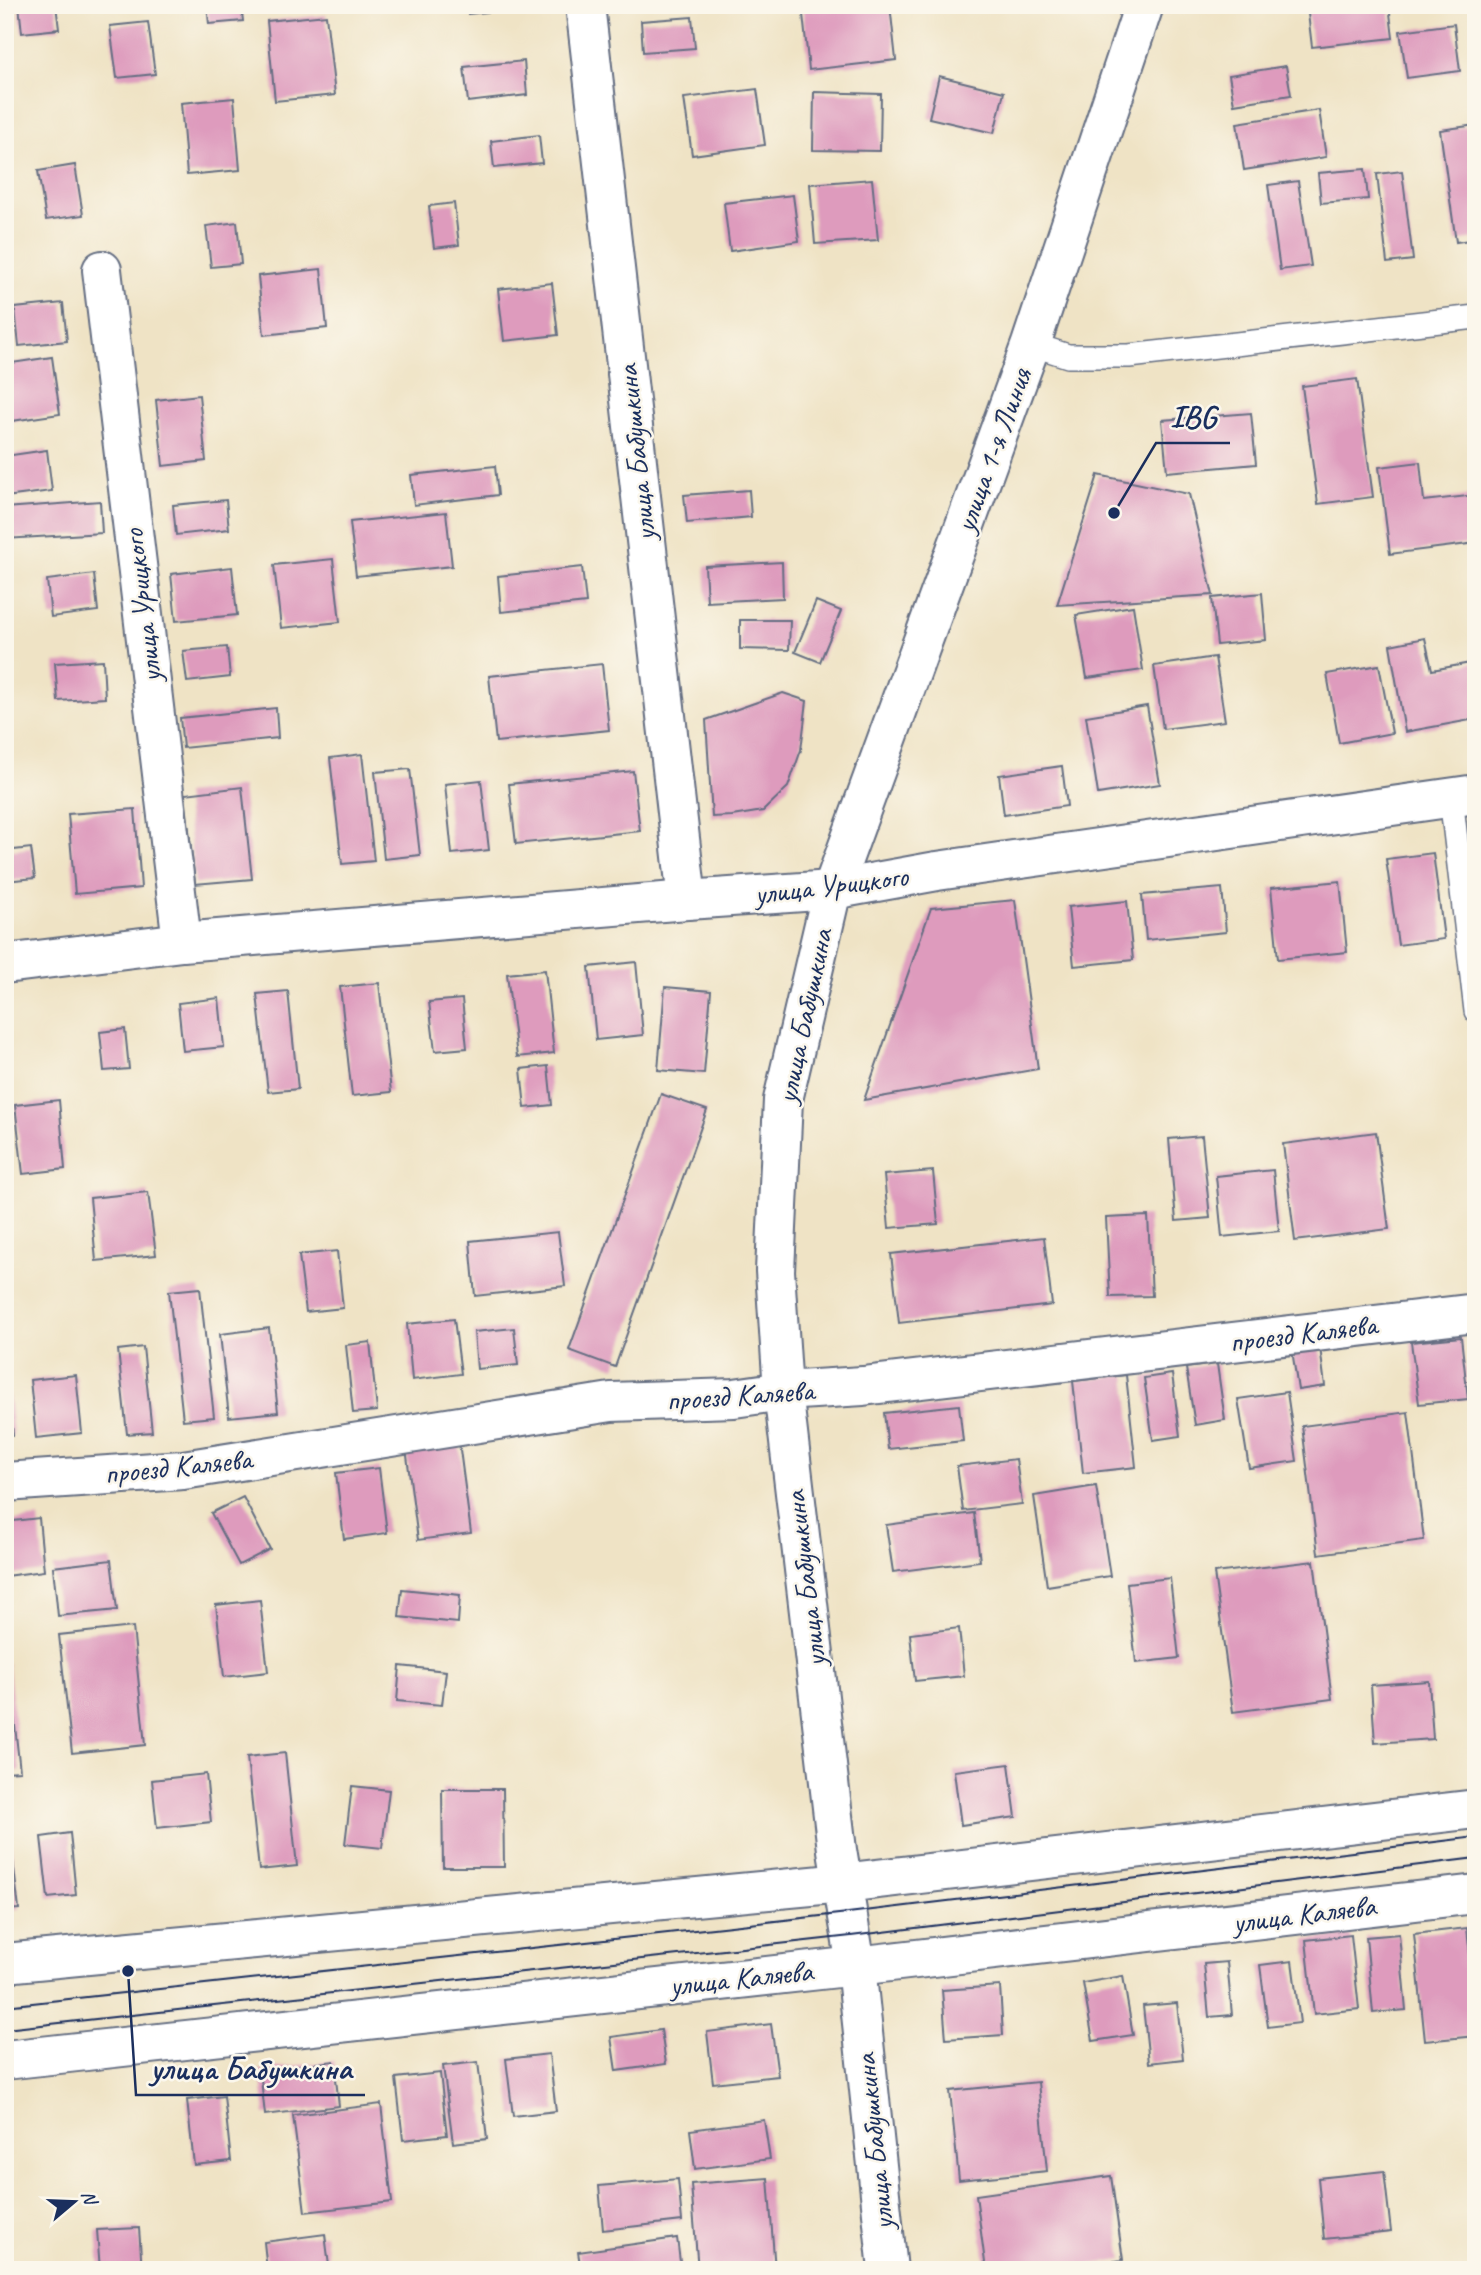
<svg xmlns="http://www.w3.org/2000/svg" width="1481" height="2275" viewBox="0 0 1481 2275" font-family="Caveat,sans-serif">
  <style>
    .building { fill: #de9bbd }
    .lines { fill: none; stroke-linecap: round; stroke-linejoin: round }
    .service-casing { stroke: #656e82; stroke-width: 26 }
    .minor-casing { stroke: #656e82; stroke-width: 42 }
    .tertiary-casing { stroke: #656e82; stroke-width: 42 }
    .service { stroke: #fff; stroke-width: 23 }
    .minor { stroke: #fff; stroke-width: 38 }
    .tertiary { stroke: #fff; stroke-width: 38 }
    .tram { stroke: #1b2f5e; stroke-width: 2 }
    .labels { text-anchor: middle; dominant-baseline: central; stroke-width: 5; stroke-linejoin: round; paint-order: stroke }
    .street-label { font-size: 30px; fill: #1b2f5e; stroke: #fbf7ec }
    .leader { fill: none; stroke: #1b2f5e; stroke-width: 2.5 }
    .callout-dot { fill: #1b2f5e; stroke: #fbf7ec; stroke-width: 2.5 }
    .callout-label { font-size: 32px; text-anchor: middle; font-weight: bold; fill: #1b2f5e; stroke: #fbf7ec; stroke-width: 5; stroke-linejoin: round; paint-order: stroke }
  </style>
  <rect width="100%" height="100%" fill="#fbf7ec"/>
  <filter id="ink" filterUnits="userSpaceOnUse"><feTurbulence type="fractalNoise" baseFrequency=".0143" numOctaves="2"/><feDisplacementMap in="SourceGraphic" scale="14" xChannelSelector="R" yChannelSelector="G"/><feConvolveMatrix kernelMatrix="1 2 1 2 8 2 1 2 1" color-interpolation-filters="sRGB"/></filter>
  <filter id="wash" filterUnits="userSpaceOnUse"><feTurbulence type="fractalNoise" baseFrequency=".00686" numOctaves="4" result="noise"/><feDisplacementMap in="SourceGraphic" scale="28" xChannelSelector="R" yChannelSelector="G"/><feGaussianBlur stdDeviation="1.57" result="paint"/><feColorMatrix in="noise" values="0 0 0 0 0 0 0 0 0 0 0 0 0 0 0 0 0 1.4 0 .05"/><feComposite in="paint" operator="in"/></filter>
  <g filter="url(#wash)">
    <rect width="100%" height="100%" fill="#efe3c5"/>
    <g id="blocks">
      <g class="building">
        <path d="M19,5H56L59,29L22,33Z"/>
        <path d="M207,5H241L243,21L209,24Z"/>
        <path d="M467,5H517V9L468,14Z"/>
        <path d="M802,5H890L896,60L809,70Z"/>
        <path d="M1307,5H1389L1393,38L1312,47Z"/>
        <path d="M326,15L335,95L275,101L267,21Z"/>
        <path d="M692,17L695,48L643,52L641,21Z"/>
        <path d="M148,22L155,74L117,78L110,26Z"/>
        <path d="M1454,24L1460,71L1407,78L1400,31Z"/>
        <path d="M524,61L527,95L468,102L464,67Z"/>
        <path d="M1286,66L1291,95L1234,104L1229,75Z"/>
        <path d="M939,76L1004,92L994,133L929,118Z"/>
        <path d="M757,89L765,145L692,155L684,98Z"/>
        <path d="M814,92L881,94L880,151L813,150Z"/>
        <path d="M234,98L240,170L187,175L181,103Z"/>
        <path d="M1319,110L1326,157L1244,170L1237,123Z"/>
        <path d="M1476,125V239L1456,242L1440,130Z"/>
        <path d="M539,135L542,163L494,168L491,141Z"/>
        <path d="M75,165L83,215L46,220L38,171Z"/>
        <path d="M1365,169L1368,199L1321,203L1318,173Z"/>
        <path d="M1402,171L1413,260L1387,263L1377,174Z"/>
        <path d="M872,179L878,240L815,244L810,184Z"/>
        <path d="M1298,181L1311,266L1280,270L1268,185Z"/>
        <path d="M793,195L799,241L730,251L724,203Z"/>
        <path d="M454,203L459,245L434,248L429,206Z"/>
        <path d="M237,222L241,264L211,267L206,226Z"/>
        <path d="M321,269L327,328L264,335L258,276Z"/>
        <path d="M552,283L558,335L504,341L498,289Z"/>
        <path d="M63,303L67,341L19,346L15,308Z"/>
        <path d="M52,357L60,414L5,422V364Z"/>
        <path d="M1357,379L1373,497L1318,504L1302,386Z"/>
        <path d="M199,395L206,461L163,466L156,400Z"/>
        <path d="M1251,413L1256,464L1167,472L1162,420Z"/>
        <path d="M47,450L52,491L5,497V456Z"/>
        <path d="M1420,462L1424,501L1476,495V543L1390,554L1379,467Z"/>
        <path d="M495,466L498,495L414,505L411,475Z"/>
        <path d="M1098,475L1189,494L1213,595L1057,605Z"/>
        <path d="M749,490L751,517L687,523L684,495Z"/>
        <path d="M226,500L229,529L176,535L173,505Z"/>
        <path d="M100,501L102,533L5,539V508Z"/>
        <path d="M446,512L452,566L356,576L350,522Z"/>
        <path d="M333,559L340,622L281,628L274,565Z"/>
        <path d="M782,562L783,598L707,602L705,566Z"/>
        <path d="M232,567L237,615L176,621L171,574Z"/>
        <path d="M582,567L586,603L501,612L498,576Z"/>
        <path d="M94,574L98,611L51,617L47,580Z"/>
        <path d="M1262,593L1266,640L1217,645L1212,598Z"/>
        <path d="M816,601L841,611L820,662L795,652Z"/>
        <path d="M1133,606L1143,670L1087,678L1076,615Z"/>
        <path d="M740,620H790L789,650L740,649Z"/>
        <path d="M1425,638L1432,670L1476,662V719L1405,732L1390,645Z"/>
        <path d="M227,647L230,677L187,682L183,651Z"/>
        <path d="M1215,657L1225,721L1163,729L1154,666Z"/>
        <path d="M103,660L105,698L58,701L55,663Z"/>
        <path d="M602,664L609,730L496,742L489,676Z"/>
        <path d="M1379,665L1392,733L1339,743L1327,674Z"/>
        <path d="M783,693L807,701L801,750L788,787L763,811L732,816L712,817L706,720Z"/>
        <path d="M1147,706L1160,784L1098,794L1086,716Z"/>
        <path d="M276,708L278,738L183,748L180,718Z"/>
        <path d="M362,754L374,861L342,864L330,758Z"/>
        <path d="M1062,766L1067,806L1004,815L999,775Z"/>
        <path d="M410,769L420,855L384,859L375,772Z"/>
        <path d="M633,771L640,831L516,844L509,784Z"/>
        <path d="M481,780L489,850L452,854L445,784Z"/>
        <path d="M242,787L252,879L195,884L185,794Z"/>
        <path d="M135,809L141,888L75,894L68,814Z"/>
        <path d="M31,848L35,878L5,881V851Z"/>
        <path d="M1433,853L1444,939L1398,945L1386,859Z"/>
        <path d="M1340,881L1347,952L1278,959L1271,888Z"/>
        <path d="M1222,888L1226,932L1146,940L1142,895Z"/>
        <path d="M1015,900L1038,1069L864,1100L931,908Z"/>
        <path d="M1127,901L1133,960L1074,966L1068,907Z"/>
        <path d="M636,962L643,1035L596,1040L589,967Z"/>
        <path d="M545,970L554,1053L517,1057L507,974Z"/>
        <path d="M379,983L391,1092L352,1096L340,987Z"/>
        <path d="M665,987L711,991L704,1074L658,1070Z"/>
        <path d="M288,991L298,1089L268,1092L257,994Z"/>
        <path d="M219,998L224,1047L183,1051L178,1003Z"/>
        <path d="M462,999L467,1048L435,1051L429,1002Z"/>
        <path d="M125,1029L129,1069L104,1071L100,1032Z"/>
        <path d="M548,1066L552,1105L525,1108L521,1069Z"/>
        <path d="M661,1094L707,1110L615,1367L569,1350Z"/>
        <path d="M59,1100L65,1169L23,1174L15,1105Z"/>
        <path d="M1376,1132L1389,1229L1295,1241L1283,1144Z"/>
        <path d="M1202,1136L1210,1218L1176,1221L1169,1139Z"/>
        <path d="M1273,1170L1279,1231L1222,1237L1216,1176Z"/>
        <path d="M933,1171L938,1224L889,1228L884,1175Z"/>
        <path d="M148,1192L156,1255L96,1261L90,1198Z"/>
        <path d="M1148,1216L1152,1296L1110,1297L1106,1218Z"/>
        <path d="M558,1232L565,1286L475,1296L470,1241Z"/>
        <path d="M1044,1237L1052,1305L899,1323L891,1254Z"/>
        <path d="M337,1251L343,1308L306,1312L299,1255Z"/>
        <path d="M200,1288L214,1417L183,1420L169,1291Z"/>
        <path d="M454,1319L461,1374L412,1380L407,1324Z"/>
        <path d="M269,1328L278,1412L229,1417L220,1334Z"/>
        <path d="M514,1328L518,1365L477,1369L474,1332Z"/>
        <path d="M1461,1337L1468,1399L1419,1404L1411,1342Z"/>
        <path d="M370,1342L377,1411L353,1413L346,1345Z"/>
        <path d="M143,1347L152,1432L127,1434L118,1350Z"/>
        <path d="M1320,1347L1325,1386L1298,1390L1292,1350Z"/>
        <path d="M1217,1364L1225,1420L1195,1425L1186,1368Z"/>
        <path d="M1172,1374L1180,1436L1153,1440L1144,1378Z"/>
        <path d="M76,1375L82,1433L36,1438L30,1380Z"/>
        <path d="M1126,1375L1136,1467L1083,1473L1073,1381Z"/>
        <path d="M5,1388H8L13,1435L5,1436Z"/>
        <path d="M1287,1392L1297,1461L1249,1468L1238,1399Z"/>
        <path d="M959,1405L963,1441L888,1449L884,1413Z"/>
        <path d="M1408,1412L1424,1540L1318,1554L1302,1426Z"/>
        <path d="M459,1442L471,1533L418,1540L406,1448Z"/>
        <path d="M1016,1459L1022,1504L963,1511L957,1466Z"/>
        <path d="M379,1468L387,1533L344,1539L336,1473Z"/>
        <path d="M1096,1486L1110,1576L1047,1586L1034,1496Z"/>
        <path d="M243,1497L270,1549L239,1565L211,1513Z"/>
        <path d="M974,1513L980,1561L893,1572L886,1525Z"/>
        <path d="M39,1518L44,1571L5,1576V1522Z"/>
        <path d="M111,1560L117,1610L58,1616L53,1567Z"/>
        <path d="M1314,1561L1332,1699L1233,1712L1214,1573Z"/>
        <path d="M1170,1578L1179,1658L1136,1663L1127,1583Z"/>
        <path d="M402,1589L460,1595L458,1623L399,1617Z"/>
        <path d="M260,1600L268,1672L224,1677L216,1605Z"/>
        <path d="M133,1627L145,1745L72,1753L59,1635Z"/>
        <path d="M959,1628L964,1676L915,1681L910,1634Z"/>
        <path d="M5,1663H8L20,1771L5,1772Z"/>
        <path d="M400,1666L446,1671L442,1705L397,1701Z"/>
        <path d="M1429,1681L1433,1739L1375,1743L1371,1685Z"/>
        <path d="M285,1753L297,1866L259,1870L247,1757Z"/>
        <path d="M1009,1764L1016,1817L961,1825L954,1771Z"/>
        <path d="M206,1774L211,1822L157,1828L152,1780Z"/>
        <path d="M352,1786L389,1790L382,1848L345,1844Z"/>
        <path d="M442,1789H503L504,1867H443Z"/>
        <path d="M70,1833L76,1895L48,1898L41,1837Z"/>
        <path d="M10,1836L19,1909L5,1910V1837Z"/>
        <path d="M1467,1928L1476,2011V2036L1425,2041L1414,1934Z"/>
        <path d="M1399,1934L1406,2010L1373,2013L1366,1937Z"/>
        <path d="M1351,1935L1359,2009L1314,2014L1306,1940Z"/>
        <path d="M1292,1961L1300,2023L1268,2027L1260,1965Z"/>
        <path d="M1227,1962L1232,2015L1209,2017L1204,1964Z"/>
        <path d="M1123,1976L1133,2035L1093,2041L1083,1983Z"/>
        <path d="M1000,1986L1003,2035L946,2039L942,1990Z"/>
        <path d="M1177,2003L1183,2059L1149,2063L1143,2006Z"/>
        <path d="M771,2024L778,2076L713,2083L707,2032Z"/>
        <path d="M661,2030L666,2064L616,2071L611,2037Z"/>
        <path d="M549,2054L556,2111L513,2116L506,2059Z"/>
        <path d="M334,2061L339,2106L265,2115L260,2070Z"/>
        <path d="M478,2062L487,2139L453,2143L443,2066Z"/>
        <path d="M440,2073L447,2135L403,2140L396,2078Z"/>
        <path d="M1038,2082L1047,2171L959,2180L950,2091Z"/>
        <path d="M224,2096L231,2161L194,2165L187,2100Z"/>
        <path d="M381,2104L392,2202L305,2212L293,2115Z"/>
        <path d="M764,2120L770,2159L695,2169L690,2130Z"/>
        <path d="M1384,2171L1391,2232L1324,2239L1318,2178Z"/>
        <path d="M1111,2176L1123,2260L1049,2270H986L976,2195Z"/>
        <path d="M768,2178L775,2270H698L691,2184Z"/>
        <path d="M678,2179L682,2221L603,2230L599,2186Z"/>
        <path d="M139,2228L142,2270H100L97,2230Z"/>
        <path d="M325,2234L329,2266L302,2270H267L264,2242Z"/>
        <path d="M677,2238L681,2270H581L578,2252Z"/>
      </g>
    </g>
  </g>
  <g filter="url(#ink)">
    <use href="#blocks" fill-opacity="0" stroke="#656e82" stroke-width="2"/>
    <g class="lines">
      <defs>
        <g id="service">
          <path d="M1031,344L1068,356H1129L1476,317"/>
          <path d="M1451,797L1476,1011"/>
        </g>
        <g id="minor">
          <path d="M585,5L687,900"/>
          <path d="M102,270L182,942"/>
          <path d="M5,964L182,942L687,900L832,890L937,871L1476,794"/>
          <path d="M5,1482L183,1470L611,1402L734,1398L783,1391L863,1386L1476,1313"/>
          <path d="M5,1963L843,1883L1476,1809"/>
          <path d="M5,2060L856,1966L1476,1894"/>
        </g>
        <path id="tertiary" d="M888,2270L856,1966L837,1850L783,1391L775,1271L783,1100L832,890L1031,344L1144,5"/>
      </defs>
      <use href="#service" class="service-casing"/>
      <use href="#minor" class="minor-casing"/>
      <use href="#tertiary" class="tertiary-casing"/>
      <use href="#service" class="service"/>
      <use href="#minor" class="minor"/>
      <use href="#tertiary" class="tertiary"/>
      <g class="tram">
        <path d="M5,2006L848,1913L1476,1837"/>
        <path d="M5,2029L851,1936L1476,1858"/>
      </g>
    </g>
  </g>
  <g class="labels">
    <g class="street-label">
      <text transform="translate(993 450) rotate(-70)">улица 1-я Линия</text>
      <text transform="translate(636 453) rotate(-96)">улица Бабушкина</text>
      <text transform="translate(142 606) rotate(-97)">улица Урицкого</text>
      <text transform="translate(831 885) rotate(-7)">улица Урицкого</text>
      <text transform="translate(804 1016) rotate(-78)">улица Бабушкина</text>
      <text transform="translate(1303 1333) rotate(-7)">проезд Каляева</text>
      <text transform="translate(740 1395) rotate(-4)">проезд Каляева</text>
      <text transform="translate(178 1466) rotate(-6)">проезд Каляева</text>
      <text transform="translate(805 1579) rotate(-97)">улица Бабушкина</text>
      <text transform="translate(1304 1914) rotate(-7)">улица Каляева</text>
      <text transform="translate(741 1978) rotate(-6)">улица Каляева</text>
      <text transform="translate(874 2142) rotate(-96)">улица Бабушкина</text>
    </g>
  </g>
  <path class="leader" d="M1114 513L1156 443H1230M128 1971L136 2095H365"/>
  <g class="callout-dot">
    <circle cx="1114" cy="513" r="7"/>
    <circle cx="128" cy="1971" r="7"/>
  </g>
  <g class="callout-label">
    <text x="1193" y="427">IBG</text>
    <text x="251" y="2079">улица Бабушкина</text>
  </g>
  <rect width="1481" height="2275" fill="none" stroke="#fbf7ec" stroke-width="28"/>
  <g transform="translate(74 2202) rotate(71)" stroke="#fbf7ec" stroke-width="5" paint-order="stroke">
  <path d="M0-5L12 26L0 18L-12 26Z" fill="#1b2f5e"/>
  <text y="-10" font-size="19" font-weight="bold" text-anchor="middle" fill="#1b2f5e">N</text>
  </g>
</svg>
